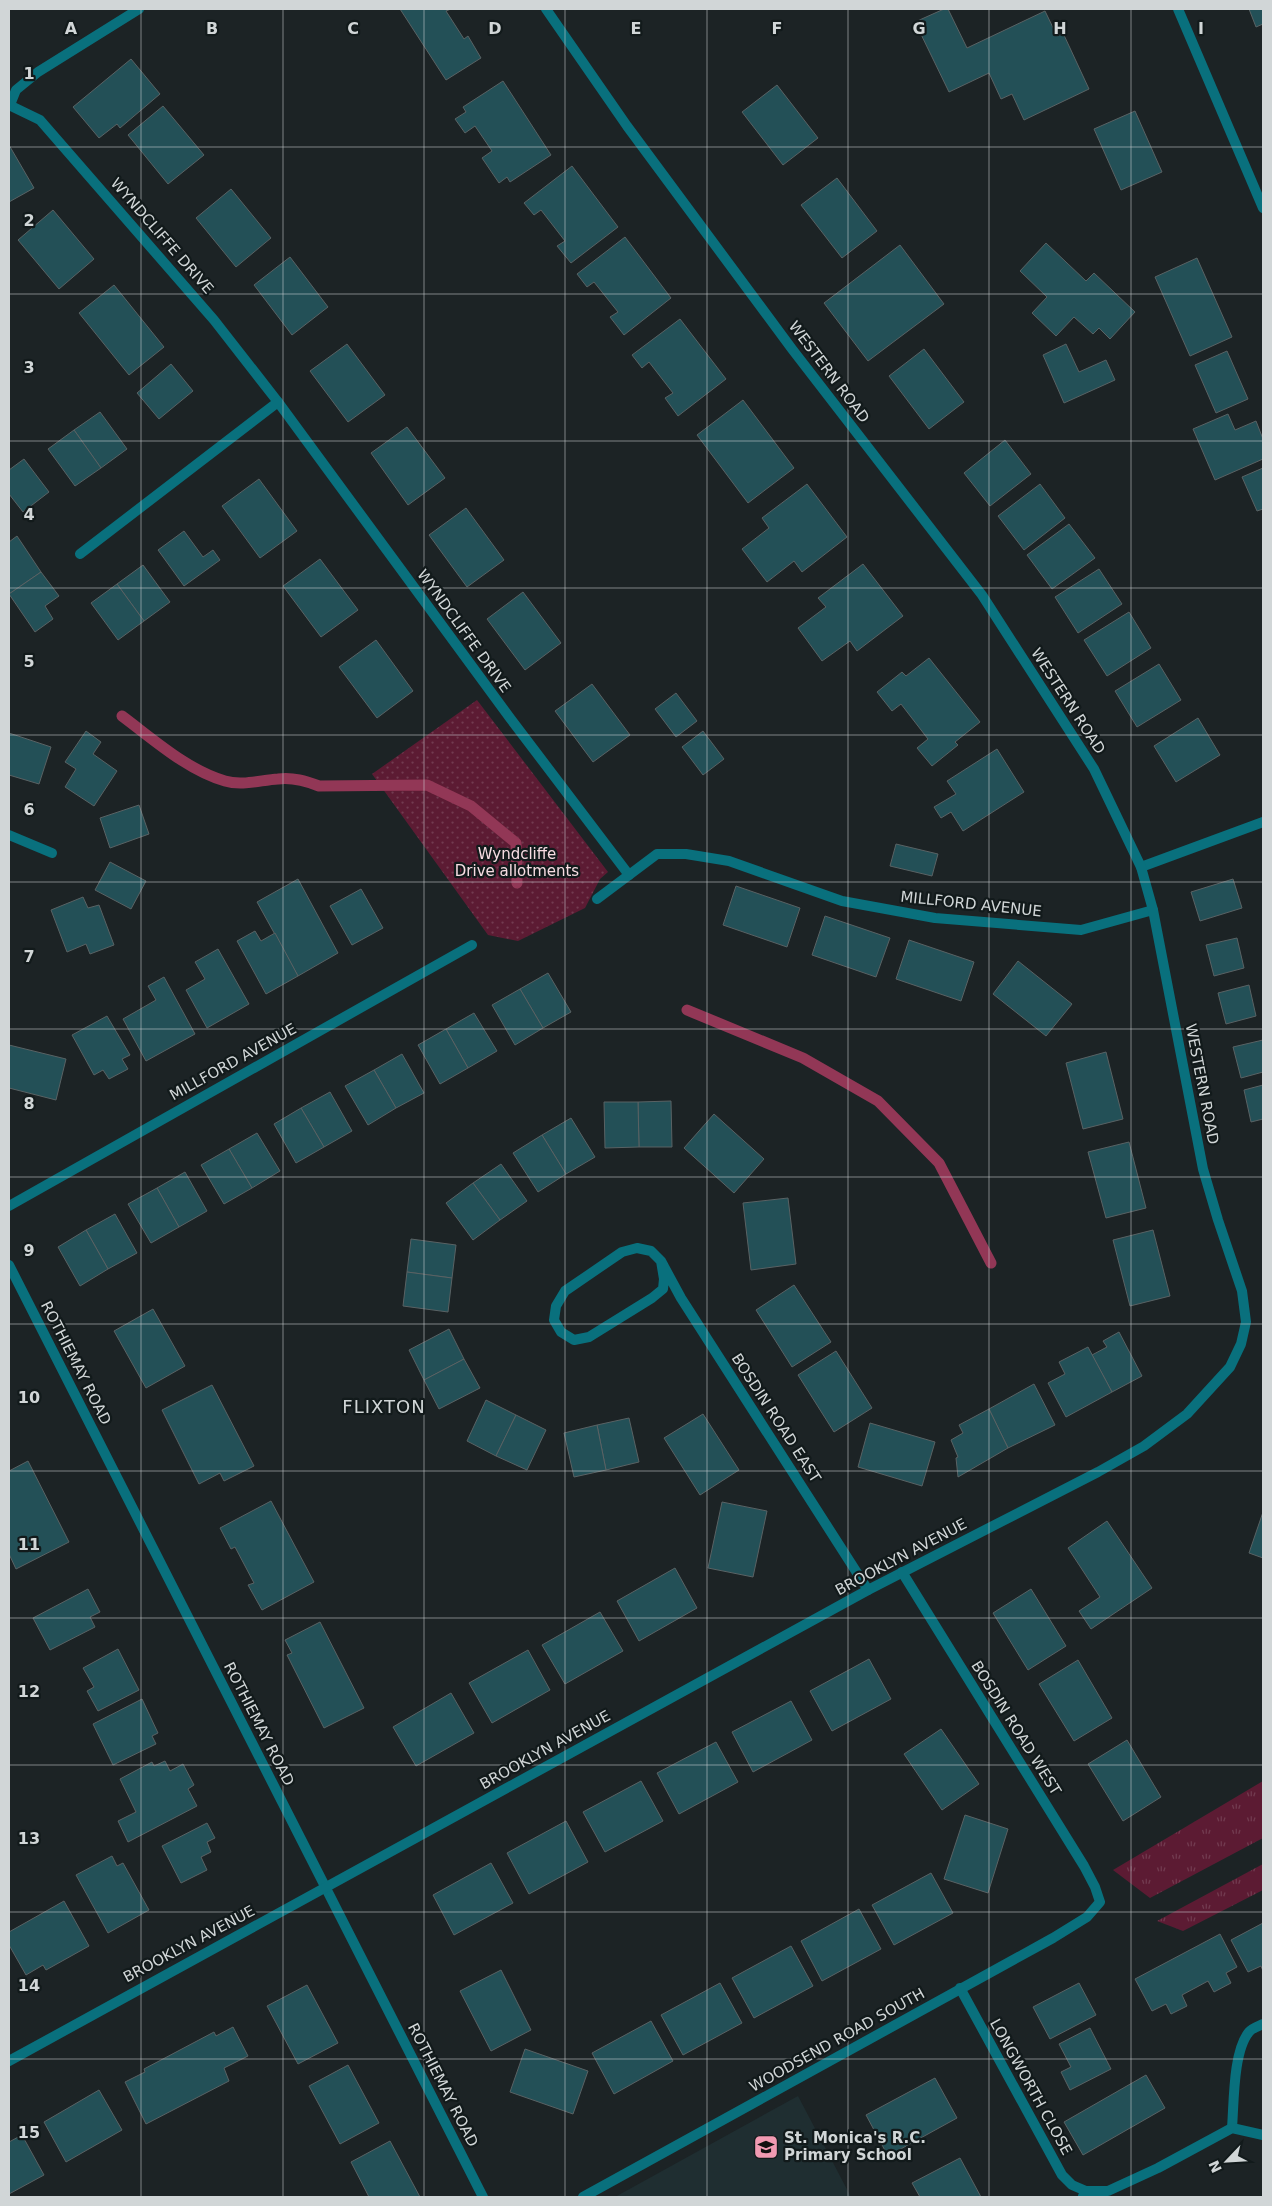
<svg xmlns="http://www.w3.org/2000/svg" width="1272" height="2206" viewBox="0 0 1272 2206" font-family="'DejaVu Sans',sans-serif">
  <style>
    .built { fill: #1f2e31 }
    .grass { fill: url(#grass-tufts) }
    .garden { fill: url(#garden-dots) }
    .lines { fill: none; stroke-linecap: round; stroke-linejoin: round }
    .stream { stroke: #923756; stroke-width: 11 }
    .building { fill: #235057; stroke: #596264 }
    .minor { stroke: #09707d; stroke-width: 10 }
    .grid { fill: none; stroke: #d1d6d7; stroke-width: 1; stroke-opacity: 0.55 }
    .labels { text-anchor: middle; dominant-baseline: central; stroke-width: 4.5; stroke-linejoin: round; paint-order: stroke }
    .street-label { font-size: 15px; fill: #d1d6d7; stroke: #121a1b }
    .park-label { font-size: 15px; fill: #f7dce2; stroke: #121a1b }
    .poi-label { font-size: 15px; font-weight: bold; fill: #d1d6d7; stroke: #121a1b; text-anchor: start }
    .quarter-label { font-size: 18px; letter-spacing: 1px; fill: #d1d6d7; stroke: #121a1b }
    .grid-label { font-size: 16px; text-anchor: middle; font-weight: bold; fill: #d1d6d7; stroke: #121a1b; stroke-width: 4.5; stroke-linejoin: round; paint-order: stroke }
  </style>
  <defs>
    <pattern id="grass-tufts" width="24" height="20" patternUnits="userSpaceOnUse" patternTransform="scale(1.25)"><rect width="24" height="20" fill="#5c1b33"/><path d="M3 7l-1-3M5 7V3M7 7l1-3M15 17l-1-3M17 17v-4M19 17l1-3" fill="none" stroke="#723b50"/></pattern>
    <pattern id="garden-dots" width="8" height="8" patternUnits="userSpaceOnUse" patternTransform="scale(1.25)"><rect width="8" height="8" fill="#5c1b33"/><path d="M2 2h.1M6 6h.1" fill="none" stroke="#723b50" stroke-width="1.8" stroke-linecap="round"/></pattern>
  </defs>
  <rect width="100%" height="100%" fill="#1c2325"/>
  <path class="built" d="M798,2096L851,2197H615Z"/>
  <g class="grass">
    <path d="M1263,1781V1838L1150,1898L1113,1870Z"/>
    <path d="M1263,1864V1890L1183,1931L1157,1921Z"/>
  </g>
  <path class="garden" d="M477,700L608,872L600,879L585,908L518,941L488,935L372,774Z"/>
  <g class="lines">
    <g class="stream">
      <path d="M122,716C153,739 187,770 225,781C242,786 261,780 278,779C293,777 306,781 319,786L427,785L471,806L516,843L517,883"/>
      <path d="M687,1010L803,1058L878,1101L939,1163L991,1263"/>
    </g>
  </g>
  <g class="building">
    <path d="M400,9H451L446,11L464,39L468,36L481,58L446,80Z"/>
    <path d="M944,9H948L967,48L1045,11L1057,36L1063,33L1089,89L1024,120L1012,94L1001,99L989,73L949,92L915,22Z"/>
    <path d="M1249,9H1263V24L1256,27Z"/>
    <path d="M131,59L160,94L120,128L117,124L99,138L73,107Z"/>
    <path d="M503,81L551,155L510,182L507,177L499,183L482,158L492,151L475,126L465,133L455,119L466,112L463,107Z"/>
    <path d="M777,85L818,138L783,165L742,112Z"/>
    <path d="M163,106L204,155L168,184L128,135Z"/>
    <path d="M1135,111L1162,172L1121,190L1094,129Z"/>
    <path d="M9,145L34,188L9,202Z"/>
    <path d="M572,166L618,227L571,263L557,246L565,241L541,210L534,215L524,203Z"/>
    <path d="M837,178L877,231L842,258L801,205Z"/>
    <path d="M231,189L271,238L236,267L196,218Z"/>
    <path d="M53,210L94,259L59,289L18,240Z"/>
    <path d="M625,237L671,298L624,335L610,317L618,312L594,282L587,287L577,274Z"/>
    <path d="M1046,243L1086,281L1094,273L1135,312L1110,339L1099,328L1093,334L1074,317L1056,336L1032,313L1047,297L1020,271Z"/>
    <path d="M900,245L944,304L868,361L824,303Z"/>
    <path d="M290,257L328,307L292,335L254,285Z"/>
    <path d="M1197,258L1232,337L1190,356L1155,277Z"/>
    <path d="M114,285L164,347L129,375L79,313Z"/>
    <path d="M680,319L726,379L678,416L665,398L673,393L649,362L642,368L632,355Z"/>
    <path d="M347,344L385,395L348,422L310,371Z"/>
    <path d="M1066,344L1079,372L1106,360L1115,380L1064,403L1043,355Z"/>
    <path d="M924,349L964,402L929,429L889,376Z"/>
    <path d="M1227,351L1248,399L1216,413L1195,365Z"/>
    <path d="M171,364L193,391L159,419L137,393Z"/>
    <path d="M743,400L794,468L748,503L697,435Z"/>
    <path d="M100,412L127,449L101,468L74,430Z"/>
    <path d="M1228,414L1235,430L1256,421L1263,439V459L1215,480L1193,429Z"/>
    <path d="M407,427L445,478L408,505L371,453Z"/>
    <path d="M74,430L101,468L75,486L48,449Z"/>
    <path d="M1005,440L1031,474L990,506L964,473Z"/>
    <path d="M24,459L49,492L23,512L9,494V470Z"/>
    <path d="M1263,468V509L1257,511L1242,477Z"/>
    <path d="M259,479L297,531L260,558L222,506Z"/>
    <path d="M807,484L847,537L802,572L794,561L767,582L742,549L769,528L762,518Z"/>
    <path d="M1040,484L1065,518L1024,550L998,516Z"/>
    <path d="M466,508L504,560L467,587L429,535Z"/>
    <path d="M1069,524L1095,558L1052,589L1027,555Z"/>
    <path d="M184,531L203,557L213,550L220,560L184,586L158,550Z"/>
    <path d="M17,536L41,572L9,594V542Z"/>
    <path d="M320,559L358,610L321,637L283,586Z"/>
    <path d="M863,564L903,616L857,651L850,641L822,661L798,628L826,607L818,598Z"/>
    <path d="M143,565L170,602L144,621L117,584Z"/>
    <path d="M1099,569L1122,604L1078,633L1055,597Z"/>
    <path d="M41,572L59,596L45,606L53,619L35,632L9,594Z"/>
    <path d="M117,584L144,621L118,640L91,603Z"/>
    <path d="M523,592L561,643L525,670L487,619Z"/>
    <path d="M1129,612L1151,648L1107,676L1084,640Z"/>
    <path d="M376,640L413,691L377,718L339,667Z"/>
    <path d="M929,658L980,722L955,742L958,745L932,766L917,748L928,739L901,704L892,711L877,692L902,672L906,676Z"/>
    <path d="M1159,664L1181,700L1137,727L1115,691Z"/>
    <path d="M592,684L630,735L593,762L555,711Z"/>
    <path d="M676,693L697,721L676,737L655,709Z"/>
    <path d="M1198,718L1220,755L1176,782L1154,746Z"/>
    <path d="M86,731L101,742L93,754L117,771L94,806L65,787L76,769L65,762Z"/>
    <path d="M703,731L724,759L703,775L682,747Z"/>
    <path d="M9,733L51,747L39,784L9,775Z"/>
    <path d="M997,749L1024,792L963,831L951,812L941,818L934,807L956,794L947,781Z"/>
    <path d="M139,805L149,834L110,848L100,818Z"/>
    <path d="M896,844L938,854L932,876L890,866Z"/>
    <path d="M110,862L146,881L131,909L95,890Z"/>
    <path d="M298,879L338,953L298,976L257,902Z"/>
    <path d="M1233,879L1242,908L1200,921L1191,892Z"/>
    <path d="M736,886L800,908L787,947L723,925Z"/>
    <path d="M361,889L383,928L352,945L330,906Z"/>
    <path d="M83,897L88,908L99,905L114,945L90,954L86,944L67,952L51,910Z"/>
    <path d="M825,916L890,938L876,977L812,955Z"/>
    <path d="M255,931L261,941L275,933L298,976L266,994L237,941Z"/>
    <path d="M1237,938L1244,968L1214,976L1206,945Z"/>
    <path d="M909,940L974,962L961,1001L896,979Z"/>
    <path d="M218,949L249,1004L207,1028L186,990L205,979L195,962Z"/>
    <path d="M1018,961L1072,1004L1046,1036L993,994Z"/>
    <path d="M548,973L571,1012L543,1028L520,989Z"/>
    <path d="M164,977L195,1034L146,1061L123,1019L156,1000L148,986Z"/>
    <path d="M1249,985L1256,1016L1226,1024L1218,993Z"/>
    <path d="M520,989L543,1028L515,1045L492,1005Z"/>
    <path d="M474,1013L497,1051L468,1068L446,1029Z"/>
    <path d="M107,1016L130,1055L122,1059L128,1069L109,1079L103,1070L94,1075L72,1035Z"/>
    <path d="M446,1029L468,1068L440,1084L418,1045Z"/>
    <path d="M1263,1040V1072L1241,1078L1233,1047Z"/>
    <path d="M9,1045L66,1059L56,1100L9,1088Z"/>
    <path d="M1106,1052L1123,1119L1083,1129L1066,1063Z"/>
    <path d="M402,1054L424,1093L396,1108L374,1070Z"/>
    <path d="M374,1070L396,1108L368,1125L345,1086Z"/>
    <path d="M1263,1085V1119L1251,1122L1244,1090Z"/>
    <path d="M330,1092L352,1131L324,1147L301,1108Z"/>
    <path d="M671,1101L672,1147H639L638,1102Z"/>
    <path d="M604,1102H638L639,1147L605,1148Z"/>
    <path d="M301,1108L324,1147L296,1163L274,1124Z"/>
    <path d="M714,1114L764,1159L734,1193L684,1148Z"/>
    <path d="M571,1118L595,1157L566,1174L542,1135Z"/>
    <path d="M257,1133L280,1171L252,1188L229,1149Z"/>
    <path d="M542,1135L566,1174L538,1192L513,1153Z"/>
    <path d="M1129,1142L1146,1208L1106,1218L1088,1152Z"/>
    <path d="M229,1149L252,1188L224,1204L201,1165Z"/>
    <path d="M501,1164L527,1201L500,1220L473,1183Z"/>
    <path d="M185,1172L207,1211L179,1227L157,1188Z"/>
    <path d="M473,1183L500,1220L473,1240L446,1203Z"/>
    <path d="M157,1188L179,1227L151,1243L128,1204Z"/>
    <path d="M788,1198L796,1264L751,1270L743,1203Z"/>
    <path d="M115,1214L137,1253L108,1269L86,1230Z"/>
    <path d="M86,1230L108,1269L80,1286L58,1247Z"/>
    <path d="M1153,1230L1170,1296L1130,1306L1113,1240Z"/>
    <path d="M411,1239L456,1245L452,1278L407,1272Z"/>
    <path d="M407,1272L452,1278L448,1312L403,1306Z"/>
    <path d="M794,1285L831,1342L792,1367L756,1310Z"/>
    <path d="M153,1309L185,1366L146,1388L114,1331Z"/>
    <path d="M449,1329L464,1359L424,1380L409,1350Z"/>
    <path d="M1119,1332L1142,1376L1112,1392L1092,1355L1107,1347L1103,1341Z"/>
    <path d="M1088,1347L1112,1392L1066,1417L1048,1383L1065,1374L1059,1362Z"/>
    <path d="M836,1351L872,1408L834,1432L798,1375Z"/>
    <path d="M464,1359L480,1388L439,1409L424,1380Z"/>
    <path d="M1034,1384L1055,1425L1008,1448L989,1409Z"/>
    <path d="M212,1385L254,1466L224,1481L220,1473L199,1484L162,1410Z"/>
    <path d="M486,1400L516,1415L496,1456L467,1441Z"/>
    <path d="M989,1409L1008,1448L958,1477L956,1458L958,1457L951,1440L963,1433L959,1425Z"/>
    <path d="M703,1414L739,1470L700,1495L664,1438Z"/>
    <path d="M516,1415L546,1430L527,1470L496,1456Z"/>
    <path d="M629,1418L639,1462L606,1470L597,1425Z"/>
    <path d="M870,1423L935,1442L922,1486L858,1467Z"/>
    <path d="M597,1425L606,1470L574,1477L564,1433Z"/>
    <path d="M28,1461L69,1542L16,1569L9,1554V1471Z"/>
    <path d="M271,1501L314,1582L262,1610L248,1585L254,1583L235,1547L231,1549L220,1528Z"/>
    <path d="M722,1502L767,1511L753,1577L708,1568Z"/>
    <path d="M1263,1512V1558L1249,1553Z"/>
    <path d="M1107,1521L1152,1588L1091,1629L1079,1611L1100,1597L1068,1548Z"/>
    <path d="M675,1568L697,1608L639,1641L617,1601Z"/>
    <path d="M88,1589L100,1612L90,1617L95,1627L50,1650L33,1618Z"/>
    <path d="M1031,1589L1066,1646L1028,1670L993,1613Z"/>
    <path d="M600,1612L623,1651L565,1684L542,1645Z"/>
    <path d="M320,1622L364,1708L324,1728L287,1655L292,1653L285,1640Z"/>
    <path d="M118,1649L139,1690L98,1711L87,1691L94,1687L83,1668Z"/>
    <path d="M528,1650L550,1690L492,1723L469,1683Z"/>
    <path d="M869,1659L891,1699L832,1731L810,1691Z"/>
    <path d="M1078,1660L1112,1718L1074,1741L1039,1684Z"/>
    <path d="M451,1693L474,1733L416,1766L393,1727Z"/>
    <path d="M142,1699L158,1733L152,1736L156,1744L113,1765L93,1724Z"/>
    <path d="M791,1701L812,1740L753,1772L732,1732Z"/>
    <path d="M941,1729L979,1784L942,1810L904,1754Z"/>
    <path d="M1127,1740L1161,1797L1123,1821L1088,1764Z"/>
    <path d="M716,1742L738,1782L679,1814L657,1773Z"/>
    <path d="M165,1761L170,1771L183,1764L194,1785L188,1789L197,1806L128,1842L118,1821L136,1812L120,1779L152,1762L154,1766Z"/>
    <path d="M641,1781L663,1821L605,1852L583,1812Z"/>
    <path d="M965,1815L1008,1829L988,1893L944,1879Z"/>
    <path d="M566,1821L588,1862L529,1894L507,1853Z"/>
    <path d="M207,1823L215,1838L207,1842L211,1852L201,1857L207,1870L181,1883L162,1846Z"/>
    <path d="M112,1856L117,1866L123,1863L149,1910L108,1933L76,1875Z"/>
    <path d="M491,1863L513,1903L454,1935L433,1895Z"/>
    <path d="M931,1873L953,1913L894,1945L872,1905Z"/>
    <path d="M64,1901L89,1946L46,1970L43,1965L26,1975L9,1945V1932Z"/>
    <path d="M859,1909L881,1949L822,1981L801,1941Z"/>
    <path d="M1263,1923V1971L1261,1966L1248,1972L1231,1940Z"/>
    <path d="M1220,1934L1237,1967L1226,1973L1231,1983L1214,1992L1208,1981L1182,1995L1187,2006L1171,2014L1166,2004L1152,2011L1135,1979Z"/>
    <path d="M791,1946L813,1986L754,2018L732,1978Z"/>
    <path d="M501,1970L531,2030L491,2051L460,1991Z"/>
    <path d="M720,1983L742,2023L683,2055L661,2015Z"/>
    <path d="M1079,1983L1096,2015L1050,2039L1033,2007Z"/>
    <path d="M307,1985L338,2043L298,2064L267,2006Z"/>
    <path d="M651,2021L673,2061L614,2094L592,2053Z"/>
    <path d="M233,2027L248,2056L224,2068L229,2081L146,2124L125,2082L145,2072L144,2069L214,2032L216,2036Z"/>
    <path d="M1090,2028L1111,2069L1070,2090L1061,2072L1071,2067L1059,2044Z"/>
    <path d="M525,2049L588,2071L573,2114L510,2092Z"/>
    <path d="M348,2065L379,2123L340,2144L309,2086Z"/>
    <path d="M1146,2075L1165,2108L1083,2155L1064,2122Z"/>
    <path d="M935,2078L957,2118L888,2156L866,2115Z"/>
    <path d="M99,2090L122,2130L66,2162L44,2122Z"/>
    <path d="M22,2135L44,2175L9,2194V2142Z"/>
    <path d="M390,2141L420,2197H369L351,2162Z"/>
    <path d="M960,2158L981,2197H920L912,2183Z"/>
  </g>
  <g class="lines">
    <g class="minor">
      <path d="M1178,9L1263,208"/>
      <path d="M9,105L40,120L214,320L278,402L510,718L629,875"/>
      <path d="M10,105L16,90L38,72L139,9"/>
      <path d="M80,554L278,402"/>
      <path d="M9,835L52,853"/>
      <path d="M1141,867L1263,822"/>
      <path d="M597,899L657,854H686L729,861L842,901L935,918L1081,930L1153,910"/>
      <path d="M9,1206L472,945"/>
      <path d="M661,1261L664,1279L663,1289L652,1298L589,1337L574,1340L561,1332L554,1320L556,1306L565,1291L622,1252L637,1248L651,1251L661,1261L681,1298L868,1590"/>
      <path d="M9,1265L483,2197"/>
      <path d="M960,1988L1062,2175L1072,2185L1086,2191"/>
      <path d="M9,2061L868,1590L1098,1472L1144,1446L1187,1414L1230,1367L1241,1344L1246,1322L1242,1291L1218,1220L1203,1169L1153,910L1141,867L1094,769L982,595L792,349L627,126L546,9"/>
      <path d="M1232,2128C1234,2103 1233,2051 1249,2032C1252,2028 1259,2026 1263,2024"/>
      <path d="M1083,2196L1086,2191H1108L1158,2168L1232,2128L1263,2135"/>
      <path d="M583,2197L1053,1938L1087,1917L1100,1902L1095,1887L1084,1866L902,1572"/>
    </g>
  </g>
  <path class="grid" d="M141,9V2197M283,9V2197M424,9V2197M565,9V2197M707,9V2197M848,9V2197M989,9V2197M1131,9V2197M9,147H1263M9,294H1263M9,441H1263M9,588H1263M9,735H1263M9,882H1263M9,1029H1263M9,1177H1263M9,1324H1263M9,1471H1263M9,1618H1263M9,1765H1263M9,1912H1263M9,2059H1263"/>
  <defs>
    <symbol id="school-square" viewBox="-11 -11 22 22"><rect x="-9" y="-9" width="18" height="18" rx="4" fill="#f19ab2" stroke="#121a1b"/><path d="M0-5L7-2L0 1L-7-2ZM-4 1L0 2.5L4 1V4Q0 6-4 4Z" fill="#111"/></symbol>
  </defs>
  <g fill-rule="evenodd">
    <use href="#school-square" x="752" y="2133" width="28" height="28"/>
  </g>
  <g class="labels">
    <g class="street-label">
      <text transform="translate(162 236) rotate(49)">WYNDCLIFFE DRIVE</text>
      <text transform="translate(829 372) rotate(53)">WESTERN ROAD</text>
      <text transform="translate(464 631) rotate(54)">WYNDCLIFFE DRIVE</text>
      <text transform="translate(1068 701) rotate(57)">WESTERN ROAD</text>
      <text transform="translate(971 904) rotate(6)">MILLFORD AVENUE</text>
      <text transform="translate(233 1062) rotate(-29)">MILLFORD AVENUE</text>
      <text transform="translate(1202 1084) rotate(79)">WESTERN ROAD</text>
      <text transform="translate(76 1363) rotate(63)">ROTHIEMAY ROAD</text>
      <text transform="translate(776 1418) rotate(57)">BOSDIN ROAD EAST</text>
      <text transform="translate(901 1557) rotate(-28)">BROOKLYN AVENUE</text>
      <text transform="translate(259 1724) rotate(63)">ROTHIEMAY ROAD</text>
      <text transform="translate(1016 1728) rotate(58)">BOSDIN ROAD WEST</text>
      <text transform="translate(545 1750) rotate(-29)">BROOKLYN AVENUE</text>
      <text transform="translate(189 1944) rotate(-28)">BROOKLYN AVENUE</text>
      <text transform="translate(837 2040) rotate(-29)">WOODSEND ROAD SOUTH</text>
      <text transform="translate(443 2085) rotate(63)">ROTHIEMAY ROAD</text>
      <text transform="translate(1031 2087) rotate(61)">LONGWORTH CLOSE</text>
    </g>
    <g class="park-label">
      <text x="517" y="854">Wyndcliffe<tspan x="517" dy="17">Drive allotments</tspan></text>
    </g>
    <g class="poi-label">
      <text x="784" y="2138">St. Monica's R.C.<tspan x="784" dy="17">Primary School</tspan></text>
    </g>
    <g class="quarter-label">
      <text x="384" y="1406">FLIXTON</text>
    </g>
  </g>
  <g class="grid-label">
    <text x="71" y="34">A</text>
    <text x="212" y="34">B</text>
    <text x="353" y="34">C</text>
    <text x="495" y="34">D</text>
    <text x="636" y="34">E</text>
    <text x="777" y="34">F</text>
    <text x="919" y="34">G</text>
    <text x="1060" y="34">H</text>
    <text x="1201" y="34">I</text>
    <text x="29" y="79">1</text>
    <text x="29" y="226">2</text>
    <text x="29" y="373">3</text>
    <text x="29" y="520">4</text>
    <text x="29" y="667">5</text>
    <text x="29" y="815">6</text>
    <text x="29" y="962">7</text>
    <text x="29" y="1109">8</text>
    <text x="29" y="1256">9</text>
    <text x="29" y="1403">10</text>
    <text x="29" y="1550">11</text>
    <text x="29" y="1697">12</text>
    <text x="29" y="1844">13</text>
    <text x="29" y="1991">14</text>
    <text x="29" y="2138">15</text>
  </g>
  <rect width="1272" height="2206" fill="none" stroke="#d1d6d7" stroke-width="20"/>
  <g transform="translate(1227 2161) rotate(245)" stroke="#121a1b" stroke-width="4" paint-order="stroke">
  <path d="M0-4L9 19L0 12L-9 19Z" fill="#d1d6d7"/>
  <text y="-8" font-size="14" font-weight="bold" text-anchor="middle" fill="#d1d6d7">N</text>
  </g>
</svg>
